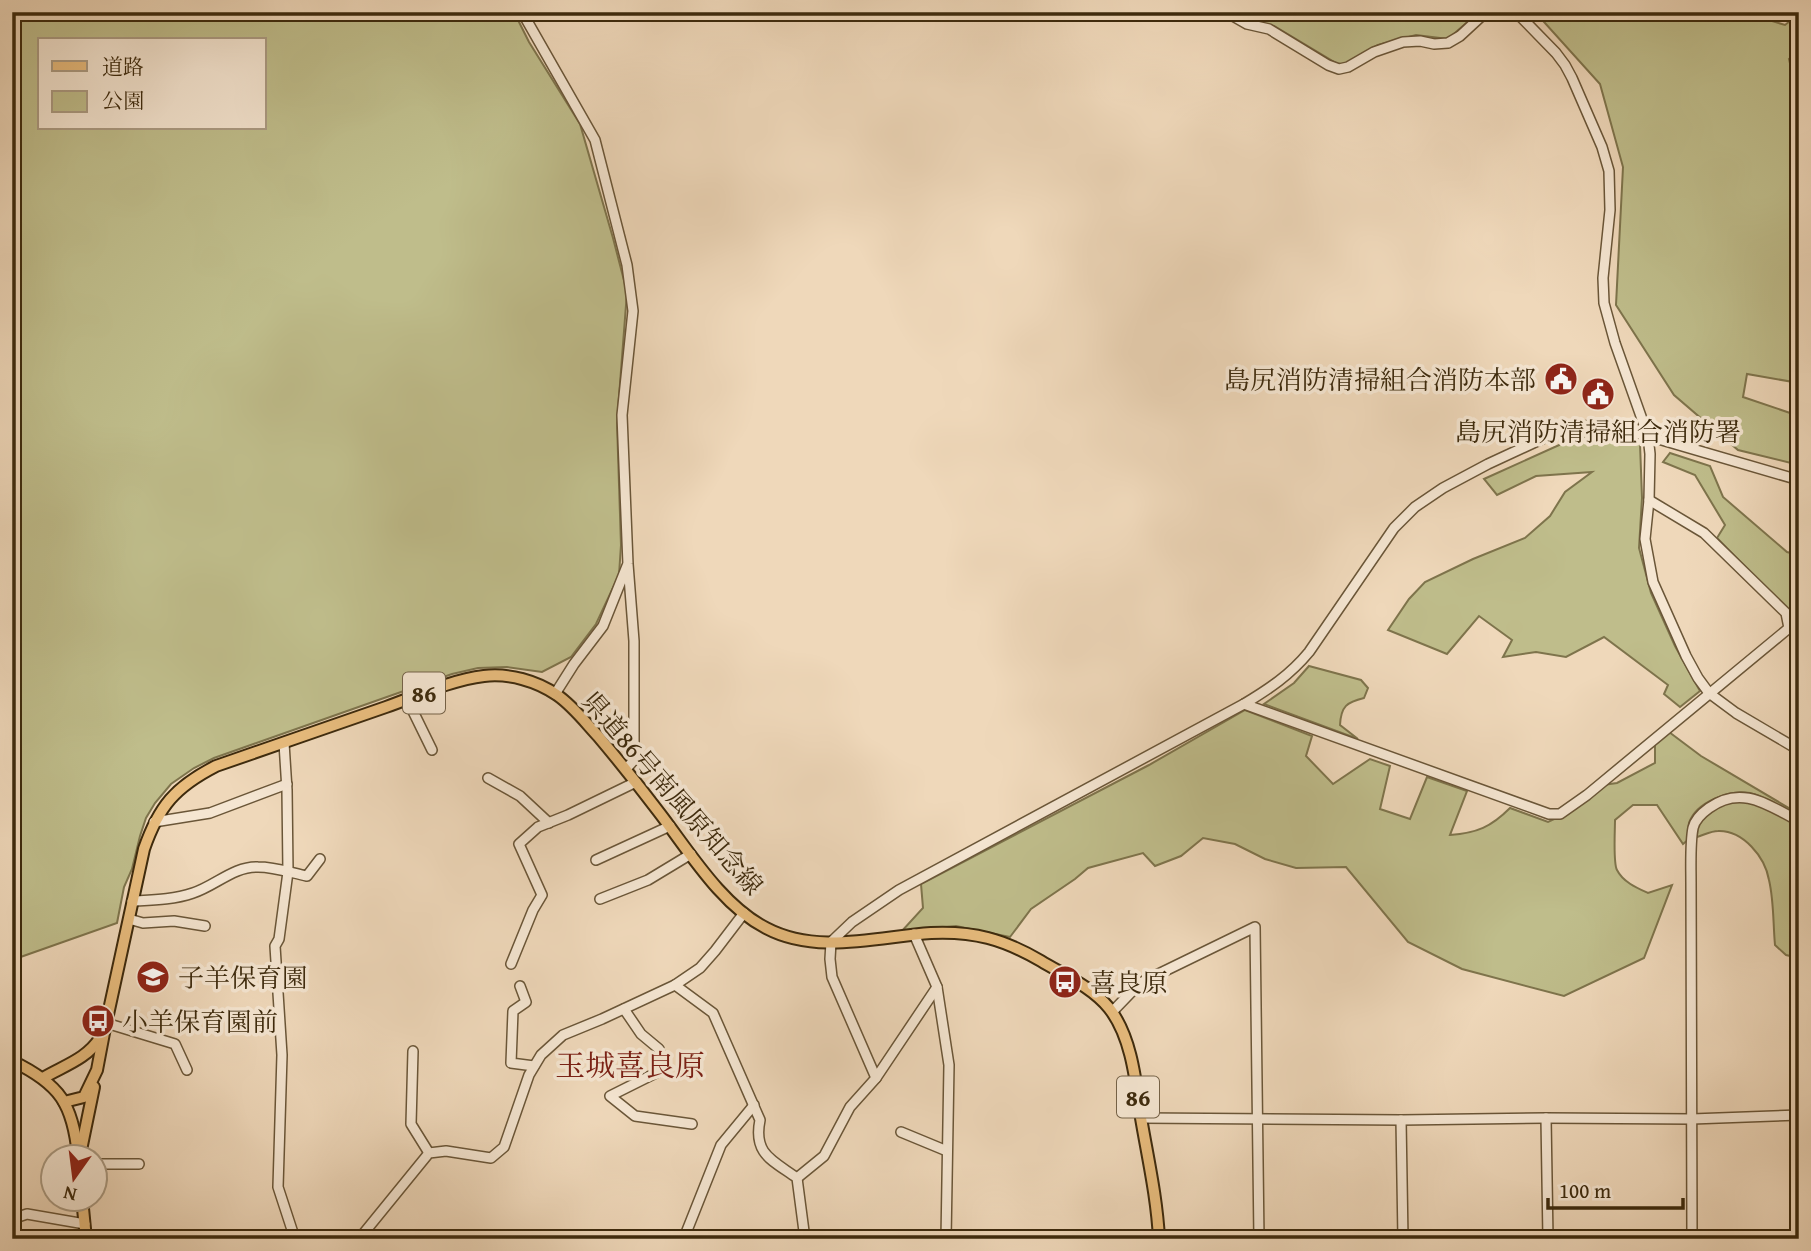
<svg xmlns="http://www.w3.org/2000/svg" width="1811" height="1251" viewBox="0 0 1811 1251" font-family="'Gentium Book Plus','Noto Serif JP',serif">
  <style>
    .green { fill: #bfbd8b; stroke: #7e744c; stroke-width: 2; fill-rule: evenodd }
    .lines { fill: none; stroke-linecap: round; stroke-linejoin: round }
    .minor-casing { stroke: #6a5638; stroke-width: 12 }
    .major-casing { stroke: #3d2a0d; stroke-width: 14 }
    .minor { stroke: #f5e6d2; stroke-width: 9 }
    .major { stroke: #e8bc7d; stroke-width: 10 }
    .labels { text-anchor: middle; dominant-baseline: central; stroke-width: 7; stroke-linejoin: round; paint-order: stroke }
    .shield { fill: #f5e6d2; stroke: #746248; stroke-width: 2 }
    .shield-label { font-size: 24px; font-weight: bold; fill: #3d2a0d }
    .poi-label { font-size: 26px; fill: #3d2a0d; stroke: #f5e6d2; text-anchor: start }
    .street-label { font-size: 26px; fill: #3d2a0d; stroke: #f5e6d2 }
    .quarter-label { font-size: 30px; fill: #7a1f14; stroke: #f5e6d2 }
  </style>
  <rect width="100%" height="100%" fill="#efd8ba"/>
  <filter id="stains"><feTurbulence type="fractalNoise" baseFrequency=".00286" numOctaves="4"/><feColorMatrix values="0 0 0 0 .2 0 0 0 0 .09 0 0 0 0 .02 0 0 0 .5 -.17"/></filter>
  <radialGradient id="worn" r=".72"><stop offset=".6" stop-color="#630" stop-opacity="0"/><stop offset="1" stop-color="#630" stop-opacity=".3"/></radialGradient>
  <g class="green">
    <path d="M12,12H514L529,42L580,124L613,238L627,292L617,423L621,545L619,575L596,624L571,657L542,672L507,667L478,668L452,674L214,758L194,768L171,784L155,803L146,818L140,836L132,869L124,887L117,923L12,960ZM40,40H264V128H40Z"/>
    <path d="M1237,12H1479L1448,39L1416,35L1378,45L1341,66L1274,26L1254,22Z"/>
    <path d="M1535,12H1758L1762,18L1785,25L1799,14V57L1795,55L1789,59L1799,103V383L1747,374L1743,397L1799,416V465L1738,450L1674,395L1616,305L1623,167L1600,84Z"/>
    <path d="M1600,434L1640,444L1642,498L1639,548L1651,593L1675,646L1700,691L1680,707L1664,694L1668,685L1604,637L1566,657L1536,652L1503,657L1512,640L1479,616L1447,654L1388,630L1409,599L1425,582L1473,559L1525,538L1550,516L1565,492L1592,472L1536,476L1497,495L1484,479L1568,441Z"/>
    <path d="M1670,453L1710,466L1723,497L1787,552L1799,555V613L1794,617L1717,538L1725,525L1695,475L1663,462Z"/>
    <path d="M1309,666L1361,680L1368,688L1364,698C1347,702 1341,706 1340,725L1358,739L1264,704L1294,683Z"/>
    <path d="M1245,710L1312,736L1306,756L1333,784L1370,759L1390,766L1380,809L1410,819L1427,777L1467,791L1450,835C1477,833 1491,827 1510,808L1548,822L1574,810L1603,785L1617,783L1655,763V744L1669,732L1701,756L1799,814V818C1783,809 1767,797 1750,793C1730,789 1696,802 1689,823C1688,827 1689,834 1689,839L1683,844L1657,805H1633L1615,820C1615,831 1613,863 1617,870C1623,882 1637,888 1648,893L1672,885L1644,958L1564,996L1462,969L1408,942L1346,867L1296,868L1265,859L1235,844L1203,838L1181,856L1155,866L1143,853L1088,868L1075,879L1031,909L1010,937L956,926L901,932L923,908L921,884L1149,765Z"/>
    <path d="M1742,799L1758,804L1799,824V958L1786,955L1775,945C1773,924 1774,901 1769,880C1765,857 1743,830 1718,831C1711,831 1704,835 1697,837C1696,809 1720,805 1742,799Z"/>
  </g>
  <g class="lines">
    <defs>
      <g id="minor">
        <path d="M522,12L595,140L627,265L633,311L622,415L628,564L634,641V760L626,769"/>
        <path d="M1226,12L1247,24L1269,29L1328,65L1339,69L1348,67L1374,52L1403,42L1420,41L1434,44L1448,43L1460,36L1486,12"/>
        <path d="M1516,12L1556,53L1565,65L1572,78L1602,147L1609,171L1610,210L1603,278L1604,303L1615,343L1648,436L1650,454L1649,500L1645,539L1653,582L1686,656L1698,678L1709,693L1736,713L1799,750"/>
        <path d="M1789,628L1799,621"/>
        <path d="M555,694L574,664L603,626L627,566"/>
        <path d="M407,699L432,750"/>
        <path d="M1244,704L1549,814H1560L1587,795L1789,628L1786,613L1704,533L1649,500"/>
        <path d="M284,743L287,790L288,872L279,939L275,946L282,1055L278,1187L295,1239"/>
        <path d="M488,778L520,796L549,823"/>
        <path d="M154,822L210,813L287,784"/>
        <path d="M596,860L670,826"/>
        <path d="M600,899L648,880L691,854"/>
        <path d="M132,901C152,900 173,900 193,893C215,886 234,866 258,867C275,867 292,873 307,876L320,859"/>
        <path d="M129,919L143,923L174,921L205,926"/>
        <path d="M914,934L937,987L949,1065L946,1239"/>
        <path d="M511,964L533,910L542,895L519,844L538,827L568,815L636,782"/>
        <path d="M675,985L713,1013L760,1120C753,1154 772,1160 797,1178L805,1239"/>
        <path d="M520,986L526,1002L513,1011L511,1063L534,1066"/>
        <path d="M624,1009L641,1034L659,1049L662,1070L610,1096L635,1116L692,1124"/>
        <path d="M1112,1012L1140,983L1255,927L1259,1239"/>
        <path d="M106,1023L175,1044L187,1070"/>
        <path d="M413,1051L411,1124L429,1153"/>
        <path d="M876,1078L937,987"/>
        <path d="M1142,1118L1401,1120L1546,1118L1692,1119L1799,1115"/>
        <path d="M1546,1118L1548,1239"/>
        <path d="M1401,1120L1403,1239"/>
        <path d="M901,1132L947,1151"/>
        <path d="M94,1164H139"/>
        <path d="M797,1178L824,1156L850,1107L876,1078L832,977L830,959L831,942L852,922L899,890L1244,704C1269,689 1290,675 1309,652L1394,528L1415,507L1443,488L1488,464L1557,432L1579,426L1602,425L1648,436L1799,480"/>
        <path d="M12,1219L27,1214L85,1224"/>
        <path d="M686,1233L721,1145L754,1105"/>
        <path d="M359,1239L429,1153L446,1151L491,1158L504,1147L529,1075L541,1055L563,1035L602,1019L675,985L700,968L715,951L744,913"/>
        <path d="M1692,1239L1691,882C1691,867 1690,843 1693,828C1695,819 1702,813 1709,808C1742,784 1769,806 1799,821"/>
      </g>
      <g id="major">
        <path d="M12,1061C60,1084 73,1104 78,1156"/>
        <path d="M43,1078C63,1066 87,1059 100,1038"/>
        <path d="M64,1102L84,1097L97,1070L104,1033L144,849C159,806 175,787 216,766C273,746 329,727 386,707C417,696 451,680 484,676C509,673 537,681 557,695C573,706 585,722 598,736C619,761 639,786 658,811C689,851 721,905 766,928C817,955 877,937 931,933C974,931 1003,939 1041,961C1064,975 1092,987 1109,1008C1132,1037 1136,1083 1141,1118C1148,1159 1157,1198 1159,1239"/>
        <path d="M81,1150L94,1087"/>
        <path d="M82,1198L86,1239"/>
      </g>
    </defs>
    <use href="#minor" class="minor-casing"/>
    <use href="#major" class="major-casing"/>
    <use href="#minor" class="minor"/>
    <use href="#major" class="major"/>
  </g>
  <defs>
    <symbol id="civic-disc" viewBox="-11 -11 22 22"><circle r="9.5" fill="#8f2418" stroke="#f5e6d2"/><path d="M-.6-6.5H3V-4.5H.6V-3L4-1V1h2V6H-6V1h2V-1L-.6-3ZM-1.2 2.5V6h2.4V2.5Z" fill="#fff"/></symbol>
    <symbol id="school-disc" viewBox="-11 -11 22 22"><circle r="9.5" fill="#8f2418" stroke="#f5e6d2"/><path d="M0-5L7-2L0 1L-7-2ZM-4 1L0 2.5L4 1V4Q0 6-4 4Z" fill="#fff"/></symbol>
    <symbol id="bus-disc" viewBox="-11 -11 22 22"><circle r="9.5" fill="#8f2418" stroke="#f5e6d2"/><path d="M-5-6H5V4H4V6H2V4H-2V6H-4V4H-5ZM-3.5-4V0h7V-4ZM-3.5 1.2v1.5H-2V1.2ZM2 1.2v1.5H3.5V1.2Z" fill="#fff"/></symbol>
  </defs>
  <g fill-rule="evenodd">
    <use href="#civic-disc" x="1542" y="360" width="38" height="38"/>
    <use href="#civic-disc" x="1579" y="375" width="38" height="38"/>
    <use href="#school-disc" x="134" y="958" width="38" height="38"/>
    <use href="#bus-disc" x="1046" y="963" width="38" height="38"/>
    <use href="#bus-disc" x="79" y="1002" width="38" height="38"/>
  </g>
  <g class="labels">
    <g class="shield">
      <rect x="403" y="672.5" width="42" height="41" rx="5"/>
      <rect x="1117" y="1076.5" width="42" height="41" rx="5"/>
    </g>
    <g class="shield-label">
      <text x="424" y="693">86</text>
      <text x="1138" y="1097">86</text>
    </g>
    <g class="poi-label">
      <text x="1536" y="379" text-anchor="end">島尻消防清掃組合消防本部</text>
      <text x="1598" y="431" text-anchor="middle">島尻消防清掃組合消防署</text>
      <text x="178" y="977">子羊保育園</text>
      <text x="1090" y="982">喜良原</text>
      <text x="122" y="1021">小羊保育園前</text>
    </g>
    <g class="street-label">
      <text transform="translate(673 793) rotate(49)">県道86号南風原知念線</text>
    </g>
    <g class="quarter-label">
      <text x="630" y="1065">玉城喜良原</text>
    </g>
  </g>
  <rect width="1811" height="1251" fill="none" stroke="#efd8ba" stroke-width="42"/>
  <rect x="14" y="14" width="1783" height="1223" fill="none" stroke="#3d2a0d" stroke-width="3.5"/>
  <rect x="21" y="21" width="1769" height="1209" fill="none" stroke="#3d2a0d" stroke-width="2"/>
  <rect x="38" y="38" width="228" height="91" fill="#f5e6d2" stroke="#ab9b83" stroke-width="2"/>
  <rect x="52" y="61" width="35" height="10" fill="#e8bc7d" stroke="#ab9b83" stroke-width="2"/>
  <text x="102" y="74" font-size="21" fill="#3d2a0d">道路</text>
  <rect x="52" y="91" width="35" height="21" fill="#bfbd8b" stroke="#ab9b83" stroke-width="2"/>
  <text x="102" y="108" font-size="21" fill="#3d2a0d">公園</text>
  <g transform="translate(74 1178) rotate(194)"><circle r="33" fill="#f5e6d2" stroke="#ab9b83" stroke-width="2"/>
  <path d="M0-5L12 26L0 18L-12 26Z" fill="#8f2418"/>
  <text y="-10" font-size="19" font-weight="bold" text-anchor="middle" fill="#3d2a0d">N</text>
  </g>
  <path d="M1548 1198v10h135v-10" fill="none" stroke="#3d2a0d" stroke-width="3.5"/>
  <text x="1559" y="1198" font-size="21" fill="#3d2a0d" stroke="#f5e6d2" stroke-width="5" paint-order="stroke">100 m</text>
  <rect width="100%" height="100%" filter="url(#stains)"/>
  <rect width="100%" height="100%" fill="url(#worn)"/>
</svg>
